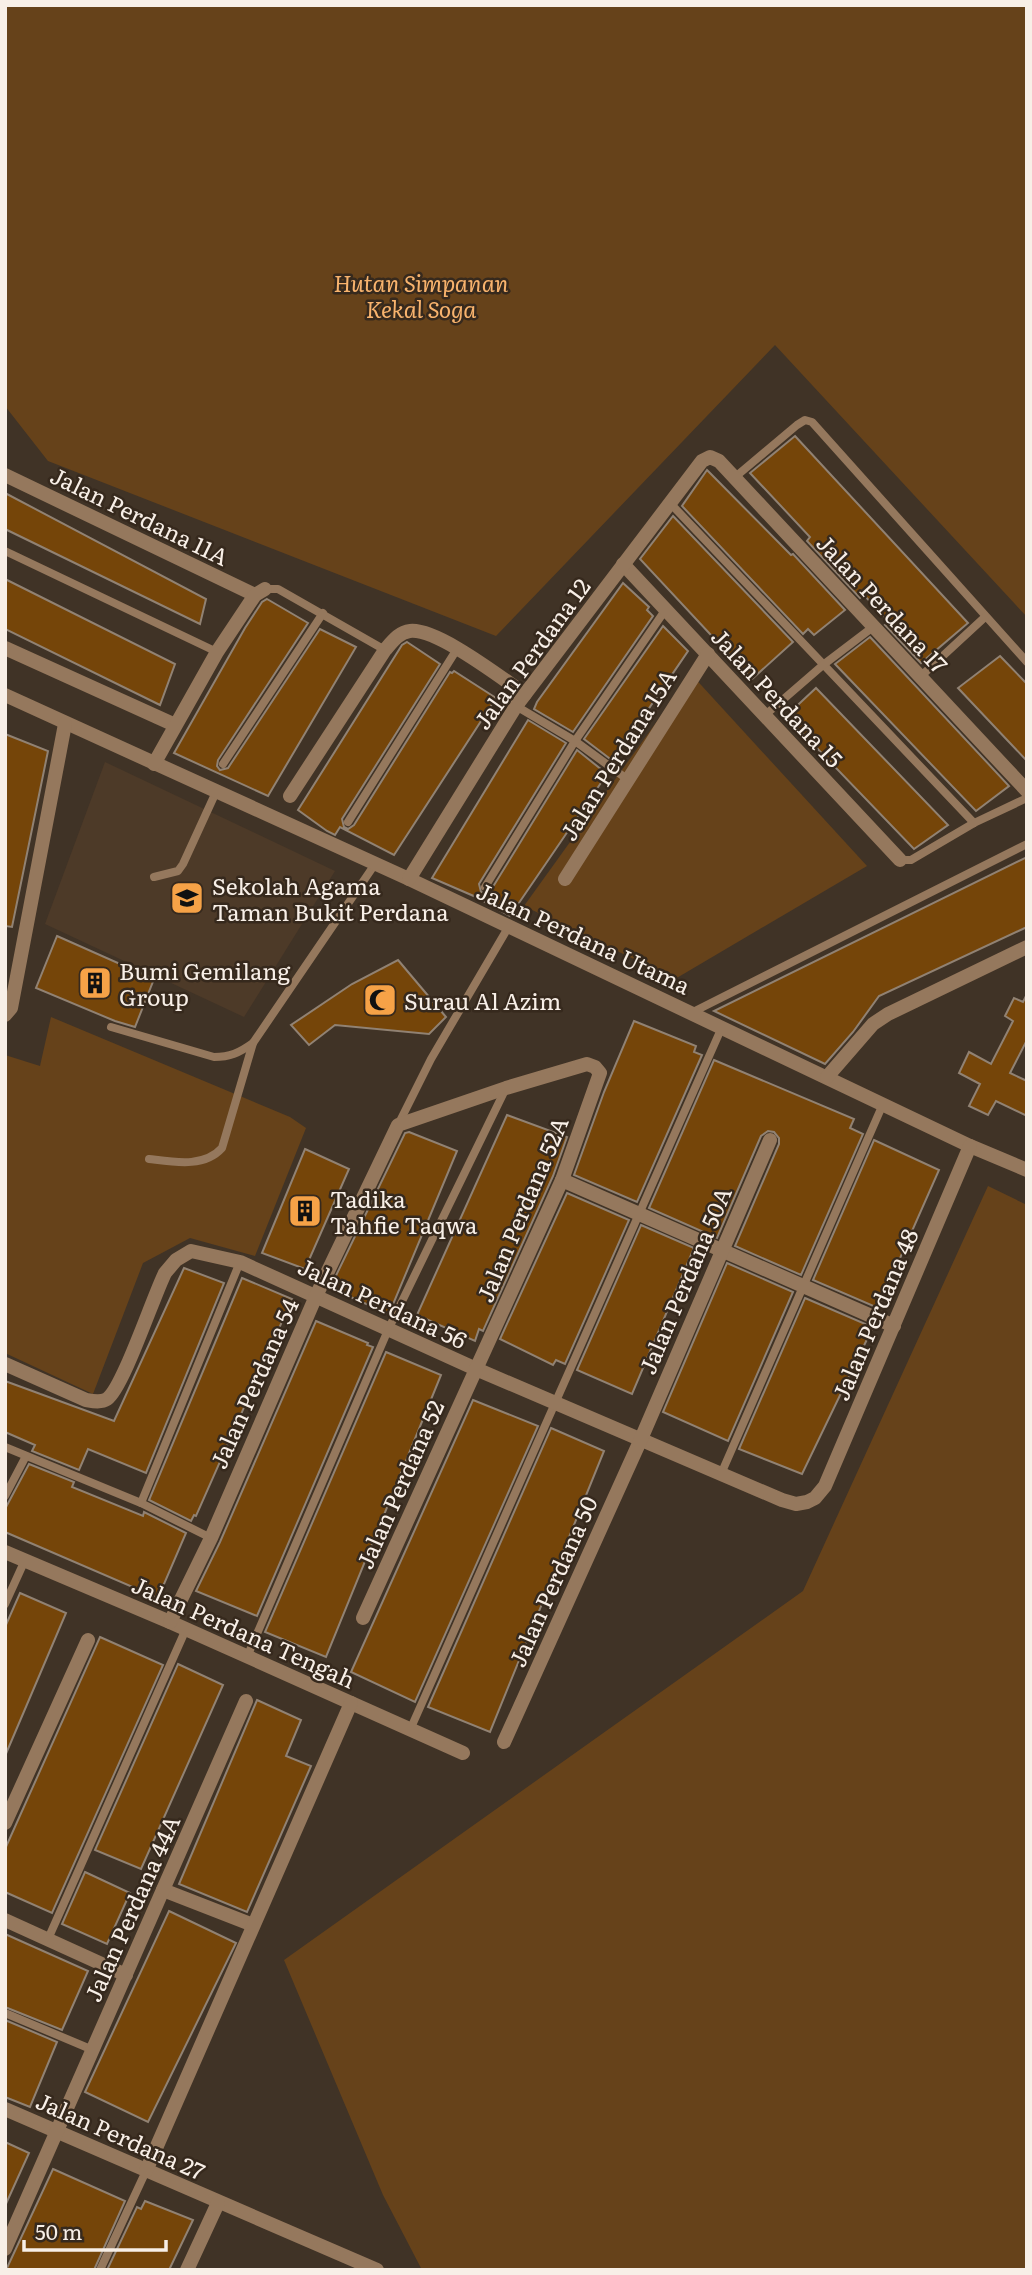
<svg xmlns="http://www.w3.org/2000/svg" width="1032" height="2275" viewBox="0 0 1032 2275" font-family="Literata,serif">
  <style>
    .built { fill: #4d3a28 }
    .green { fill: #66421a }
    .building { fill: #754509; stroke: #918273; stroke-width: 2 }
    .lines { fill: none; stroke-linecap: round; stroke-linejoin: round }
    .service { stroke: #95785d; stroke-width: 8 }
    .minor { stroke: #95785d; stroke-width: 14 }
    .labels { text-anchor: middle; dominant-baseline: central; stroke-width: 5; stroke-linejoin: round; paint-order: stroke }
    .park-label { font-size: 23px; font-style: italic; fill: #f8b36d; stroke: #36291d }
    .street-label { font-size: 23px; fill: #f8efe7; stroke: #36291d }
    .poi-label { font-size: 23px; fill: #f8efe7; stroke: #36291d; text-anchor: start }
  </style>
  <rect width="100%" height="100%" fill="#403326"/>
  <path class="built" d="M105,762L335,871L244,1017L45,924Z"/>
  <g class="green">
    <path d="M5,5H1027V617L775,345L496,636L48,461L5,406Z"/>
    <path d="M691,674L867,866L675,979L524,906Z"/>
    <path d="M51,1017L290,1117L306,1128L255,1256L190,1238L143,1263L93,1394L5,1353V1055L40,1066Z"/>
    <path d="M988,1186L1027,1205V2270H422L383,2195L284,1960L803,1591Z"/>
  </g>
  <g class="building">
    <path d="M795,436L968,623L921,663L885,625L889,622L864,595L860,598L807,541L810,537L750,473Z"/>
    <path d="M707,470L791,555L793,554L845,610L814,635L808,629L803,634L682,506Z"/>
    <path d="M5,493L206,599L200,624L5,529Z"/>
    <path d="M673,516L793,642L752,679L640,559Z"/>
    <path d="M5,579L175,664L160,705L5,629Z"/>
    <path d="M623,583L649,607L647,610L653,616L573,732L534,709L537,702Z"/>
    <path d="M267,599L308,623L218,760L217,766L220,770L228,768L320,629L356,647L268,796L174,753L245,628L262,602Z"/>
    <path d="M663,626L688,651L613,761L584,739Z"/>
    <path d="M870,637L1009,786L976,811L835,664Z"/>
    <path d="M407,642L440,664L342,819L344,827L348,829L354,825L450,672L452,673L454,671L496,698L394,855L340,827L335,835L327,831L298,810L402,645Z"/>
    <path d="M1000,656L1027,684V761L958,688Z"/>
    <path d="M816,688L948,825L914,849L786,716Z"/>
    <path d="M528,720L566,743L479,884L481,892L485,893L491,890L577,750L607,774L510,916L476,897L432,878Z"/>
    <path d="M5,734L48,751L12,927L5,926Z"/>
    <path d="M1027,857V927L879,996L853,1032L825,1064L714,1011Z"/>
    <path d="M57,936L154,979L135,1027L115,1021L36,988Z"/>
    <path d="M398,960L446,1017L429,1034L335,1025L309,1045L291,1025L352,984Z"/>
    <path d="M1027,994V1040L1010,1073L1027,1081V1116L996,1101L988,1115L969,1106L980,1084L959,1073L969,1052L991,1064L1013,1021L1005,1016L1014,998L1023,1002Z"/>
    <path d="M634,1021L696,1046L694,1052L702,1055L637,1202L574,1175L604,1092Z"/>
    <path d="M714,1060L854,1119L850,1128L863,1134L801,1275L735,1246L779,1144V1138L774,1132L768,1131L761,1136L717,1238L649,1208Z"/>
    <path d="M507,1115L567,1137L553,1176L483,1331L479,1329L475,1341L417,1315Z"/>
    <path d="M409,1132L457,1151L389,1314L330,1288L405,1133Z"/>
    <path d="M874,1140L939,1170L878,1308L813,1280Z"/>
    <path d="M305,1149L349,1169L305,1269L262,1253Z"/>
    <path d="M567,1193L629,1220L565,1364L556,1360L553,1365L500,1339Z"/>
    <path d="M641,1225L694,1248L632,1394L577,1370Z"/>
    <path d="M727,1263L793,1292L728,1441L663,1412Z"/>
    <path d="M184,1268L224,1283L146,1473L88,1449L79,1470L32,1451L35,1445L5,1432V1381L114,1421Z"/>
    <path d="M242,1278L292,1299L196,1516L194,1515L191,1521L149,1500Z"/>
    <path d="M805,1298L870,1326L872,1329L802,1474L739,1449Z"/>
    <path d="M316,1321L368,1343L367,1345L373,1347L257,1616L196,1591L220,1542Z"/>
    <path d="M386,1352L441,1375L326,1657L265,1632Z"/>
    <path d="M473,1400L538,1426L415,1702L351,1672Z"/>
    <path d="M551,1428L604,1451L490,1732L428,1707Z"/>
    <path d="M29,1464L74,1482L72,1487L143,1516L144,1512L186,1533L158,1598L5,1532V1509Z"/>
    <path d="M20,1593L66,1613L5,1756V1627Z"/>
    <path d="M100,1637L163,1665L52,1913L5,1892V1849Z"/>
    <path d="M178,1664L223,1685L141,1869L95,1850Z"/>
    <path d="M257,1700L301,1720L286,1756L311,1766L247,1912L179,1884Z"/>
    <path d="M85,1872L130,1893L107,1944L62,1924Z"/>
    <path d="M169,1911L236,1943L148,2122L85,2092Z"/>
    <path d="M5,1934L88,1971L62,2030L5,2007Z"/>
    <path d="M5,2020L57,2042L30,2107L5,2097Z"/>
    <path d="M5,2142L29,2153L5,2206Z"/>
    <path d="M53,2169L125,2201L94,2270H6Z"/>
    <path d="M145,2201L193,2220L169,2270H107L137,2207L141,2209Z"/>
  </g>
  <g class="lines">
    <g class="service">
      <path d="M734,478L797,425L805,420L812,422L1027,662"/>
      <path d="M670,503L974,823"/>
      <path d="M5,551L217,652"/>
      <path d="M265,589H278L385,650"/>
      <path d="M920,677L985,617"/>
      <path d="M516,706L575,741L627,779"/>
      <path d="M764,716L823,665L873,627"/>
      <path d="M223,764L323,613"/>
      <path d="M348,822L457,649"/>
      <path d="M900,860H911L974,823L1027,798"/>
      <path d="M154,877L178,871L183,864L216,792"/>
      <path d="M485,887L575,741L666,609"/>
      <path d="M691,1013L1027,844"/>
      <path d="M111,1027L214,1057C230,1057 239,1053 253,1043L375,864"/>
      <path d="M398,1125L431,1059L509,926"/>
      <path d="M149,1159C174,1162 204,1168 222,1148L253,1043"/>
      <path d="M5,1447L141,1503L211,1538"/>
      <path d="M721,1474L883,1104"/>
      <path d="M5,1496L26,1456"/>
      <path d="M141,1503L240,1262"/>
      <path d="M5,1604L25,1560"/>
      <path d="M247,1657L388,1330L506,1088"/>
      <path d="M410,1730L722,1027"/>
      <path d="M48,1939L186,1629"/>
      <path d="M5,2013L93,2050"/>
      <path d="M100,2270L146,2171"/>
    </g>
    <g class="minor">
      <path d="M5,475L255,595"/>
      <path d="M623,564L900,860"/>
      <path d="M5,648L175,725"/>
      <path d="M5,695L409,879L970,1146L1027,1170"/>
      <path d="M154,764L217,652L255,595L265,589"/>
      <path d="M290,796L385,650C392,642 399,632 410,631C437,628 501,678 525,694"/>
      <path d="M409,879L516,706L702,461L710,457L719,461L1027,791"/>
      <path d="M565,879L708,654"/>
      <path d="M5,1015L11,1008L65,724"/>
      <path d="M827,1077L873,1024L888,1014L1027,947"/>
      <path d="M562,1180L894,1326"/>
      <path d="M5,1364L86,1400C92,1401 101,1403 107,1399C123,1388 153,1297 165,1273L176,1260L191,1251L240,1262L476,1369L782,1500L796,1504L807,1502L815,1498L825,1486L970,1146"/>
      <path d="M5,1552L170,1622L463,1753"/>
      <path d="M170,1622L211,1538L316,1296L398,1125L506,1088L587,1064L595,1067L600,1073L562,1180L363,1618"/>
      <path d="M504,1742L641,1439L770,1140"/>
      <path d="M5,1823L88,1640"/>
      <path d="M163,1890L253,1925"/>
      <path d="M5,1920L126,1975"/>
      <path d="M5,2109L377,2270"/>
      <path d="M146,2171L351,1703"/>
      <path d="M5,2249L246,1701"/>
      <path d="M187,2270L218,2203"/>
    </g>
  </g>
  <defs>
    <symbol id="school-square" viewBox="-11 -11 22 22"><rect x="-9" y="-9" width="18" height="18" rx="4" fill="#f6a247" stroke="#36291d"/><path d="M0-5L7-2L0 1L-7-2ZM-4 1L0 2.5L4 1V4Q0 6-4 4Z" fill="#111"/></symbol>
    <symbol id="building-square" viewBox="-11 -11 22 22"><rect x="-9" y="-9" width="18" height="18" rx="4" fill="#f6a247" stroke="#36291d"/><path d="M-4-6H4V6H1V3H-1V6H-4ZM-2.5-4.3h1.7v1.8h-1.7ZM.8-4.3h1.7v1.8H.8ZM-2.5-1h1.7V.8h-1.7ZM.8-1h1.7V.8H.8Z" fill="#111"/></symbol>
    <symbol id="mosque-square" viewBox="-11 -11 22 22"><rect x="-9" y="-9" width="18" height="18" rx="4" fill="#f6a247" stroke="#36291d"/><path d="M3.5-4.9A6 6 0 1 0 3.5 4.9A5 5 0 1 1 3.5-4.9Z" fill="#111"/></symbol>
  </defs>
  <g fill-rule="evenodd">
    <use href="#school-square" x="168" y="879" width="38" height="38"/>
    <use href="#building-square" x="76" y="964" width="38" height="38"/>
    <use href="#mosque-square" x="361" y="981" width="38" height="38"/>
    <use href="#building-square" x="286" y="1192" width="38" height="38"/>
  </g>
  <g class="labels">
    <g class="park-label">
      <text x="421" y="282">Hutan Simpanan<tspan x="421" dy="26">Kekal Soga</tspan></text>
    </g>
    <g class="street-label">
      <text transform="translate(140 515) rotate(26)">Jalan Perdana 11A</text>
      <text transform="translate(883 603) rotate(47)">Jalan Perdana 17</text>
      <text transform="translate(531 653) rotate(-54)">Jalan Perdana 12</text>
      <text transform="translate(778 697) rotate(47)">Jalan Perdana 15</text>
      <text transform="translate(617 754) rotate(-58)">Jalan Perdana 15A</text>
      <text transform="translate(584 937) rotate(25)">Jalan Perdana Utama</text>
      <text transform="translate(521 1209) rotate(-67)">Jalan Perdana 52A</text>
      <text transform="translate(684 1280) rotate(-67)">Jalan Perdana 50A</text>
      <text transform="translate(383 1302) rotate(25)">Jalan Perdana 56</text>
      <text transform="translate(874 1314) rotate(-67)">Jalan Perdana 48</text>
      <text transform="translate(253 1383) rotate(-66)">Jalan Perdana 54</text>
      <text transform="translate(399 1484) rotate(-66)">Jalan Perdana 52</text>
      <text transform="translate(552 1581) rotate(-66)">Jalan Perdana 50</text>
      <text transform="translate(244 1631) rotate(24)">Jalan Perdana Tengah</text>
      <text transform="translate(131 1908) rotate(-66)">Jalan Perdana 44A</text>
      <text transform="translate(121 2135) rotate(24)">Jalan Perdana 27</text>
    </g>
    <g class="poi-label">
      <text x="212" y="885">Sekolah Agama<tspan x="212" dy="26">Taman Bukit Perdana</tspan></text>
      <text x="119" y="970">Bumi Gemilang<tspan x="119" dy="26">Group</tspan></text>
      <text x="404" y="1000">Surau Al Azim</text>
      <text x="330" y="1198">Tadika<tspan x="330" dy="26">Tahfie Taqwa</tspan></text>
    </g>
  </g>
  <rect width="1032" height="2275" fill="none" stroke="#f8efe7" stroke-width="14"/>
  <path d="M24 2240v10h142v-10" fill="none" stroke="#f8efe7" stroke-width="3.5"/>
  <text x="35" y="2240" font-size="21" fill="#f8efe7" stroke="#36291d" stroke-width="5" paint-order="stroke">50 m</text>
</svg>
